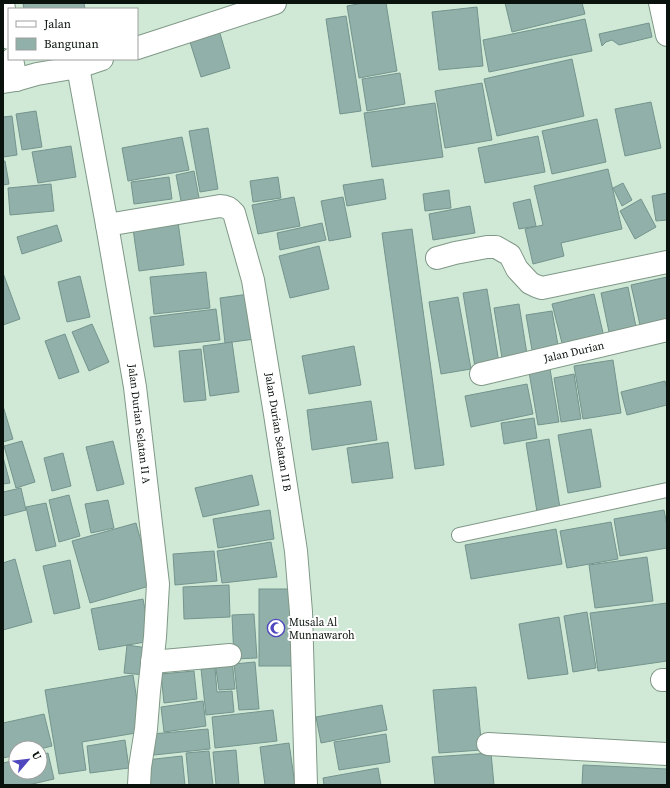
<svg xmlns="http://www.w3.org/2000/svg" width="670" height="788" viewBox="0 0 670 788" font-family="'Source Serif 4',serif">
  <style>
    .building { fill: #90b0a9; stroke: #74948d }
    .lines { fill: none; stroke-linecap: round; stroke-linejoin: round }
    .lane-casing { stroke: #809887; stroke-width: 16 }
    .street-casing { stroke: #809887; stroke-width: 24 }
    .secondary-casing { stroke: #809887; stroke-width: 24 }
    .lane { stroke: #fff; stroke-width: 14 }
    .street { stroke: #fff; stroke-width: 22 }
    .secondary { stroke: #fff; stroke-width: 22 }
    .labels { text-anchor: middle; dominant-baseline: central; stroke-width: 4; stroke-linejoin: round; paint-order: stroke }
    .street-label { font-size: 11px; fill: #09120c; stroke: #fff }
    .poi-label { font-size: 11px; fill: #09120c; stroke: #fff; text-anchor: start }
  </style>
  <rect width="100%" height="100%" fill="#cfe9d6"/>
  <g class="building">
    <path d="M27,3H84L85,9H24L23,4Z"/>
    <path d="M363,3H386L397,71L359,78L347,6Z"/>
    <path d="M505,3H582L585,14L512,32Z"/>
    <path d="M477,7L483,66L439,70L432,12Z"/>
    <path d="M346,16L361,111L340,114L326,19Z"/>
    <path d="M585,19L592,51L489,72L483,40Z"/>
    <path d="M649,23L652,37L619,45L612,40L606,42L602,46L599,34Z"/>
    <path d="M219,30L230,68L201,77L189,39Z"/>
    <path d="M572,59L584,116L497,136L484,79Z"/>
    <path d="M400,73L405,104L367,111L362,79Z"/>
    <path d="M482,83L492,140L445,148L435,91Z"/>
    <path d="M651,102L661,148L625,156L615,109Z"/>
    <path d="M435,103L443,157L372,167L364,113Z"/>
    <path d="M36,111L42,147L22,150L16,114Z"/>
    <path d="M12,116L17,155L3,157V117Z"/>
    <path d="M597,119L606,162L552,174L542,131Z"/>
    <path d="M208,128L218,189L200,192L189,131Z"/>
    <path d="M538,136L545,172L485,183L478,148Z"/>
    <path d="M182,137L189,170L128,181L122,148Z"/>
    <path d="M71,146L76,177L38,183L32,152Z"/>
    <path d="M3,161H5L9,184L3,185Z"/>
    <path d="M608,169L622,229L561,243L564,256L533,264L525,229L543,225L534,186Z"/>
    <path d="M194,171L200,203L182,206L176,175Z"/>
    <path d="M169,177L172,199L134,204L131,182Z"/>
    <path d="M278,177L281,198L253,202L250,181Z"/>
    <path d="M383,179L386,199L347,206L343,185Z"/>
    <path d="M623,183L632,200L622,206L613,188Z"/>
    <path d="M51,184L54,211L10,215L8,188Z"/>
    <path d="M449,190L451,208L425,211L423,194Z"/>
    <path d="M667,193V220L656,221L652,196Z"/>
    <path d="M294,197L300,226L258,234L252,205Z"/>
    <path d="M343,197L351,237L329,241L321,201Z"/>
    <path d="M530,199L536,226L519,229L513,203Z"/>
    <path d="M641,199L656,227L635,239L620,211Z"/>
    <path d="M470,206L475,233L433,240L429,214Z"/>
    <path d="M178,222L184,265L139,271L133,229Z"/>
    <path d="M322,223L326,240L280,250L277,233Z"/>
    <path d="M57,225L62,241L22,254L17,237Z"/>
    <path d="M412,229L444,465L415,469L382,233Z"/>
    <path d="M319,246L329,289L290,298L279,256Z"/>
    <path d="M206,272L210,308L154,314L150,277Z"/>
    <path d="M3,273L20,319L3,325Z"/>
    <path d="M80,276L90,317L67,322L58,282Z"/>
    <path d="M667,277V319L640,325L631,285Z"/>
    <path d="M628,287L636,327L609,332L601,293Z"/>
    <path d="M487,289L499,363L475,367L463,293Z"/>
    <path d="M249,294L255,339L225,343L220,298Z"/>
    <path d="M594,294L604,337L563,347L552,304Z"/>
    <path d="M458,297L471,369L441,374L429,302Z"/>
    <path d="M519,304L527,354L502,358L494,308Z"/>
    <path d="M216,309L220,340L154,347L150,317Z"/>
    <path d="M552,311L559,351L533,356L526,315Z"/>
    <path d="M92,324L109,362L89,371L72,332Z"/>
    <path d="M65,334L79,372L59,379L45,341Z"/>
    <path d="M232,342L239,392L210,396L203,346Z"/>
    <path d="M354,346L361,385L309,394L302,356Z"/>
    <path d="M201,349L206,400L184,402L179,351Z"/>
    <path d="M613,360L621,413L583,419L574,366Z"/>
    <path d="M550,369L559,422L538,425L529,372Z"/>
    <path d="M574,374L581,419L561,422L554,378Z"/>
    <path d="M665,381L667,389V405L627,415L621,392Z"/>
    <path d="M527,384L533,414L471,427L465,396Z"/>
    <path d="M371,401L377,440L312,450L307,410Z"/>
    <path d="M3,406L13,439L3,442Z"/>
    <path d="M534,418L537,438L504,444L501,423Z"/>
    <path d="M591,429L601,487L568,493L558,435Z"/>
    <path d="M549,439L560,508L537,512L526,443Z"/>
    <path d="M22,441L35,482L16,488L4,446Z"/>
    <path d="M113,441L124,484L97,491L86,447Z"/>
    <path d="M388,442L393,478L352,483L347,448Z"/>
    <path d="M63,453L71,486L52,491L44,458Z"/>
    <path d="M3,457L10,483L3,484Z"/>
    <path d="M252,475L259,505L203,517L195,488Z"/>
    <path d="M21,488L26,510L3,516V492Z"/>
    <path d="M69,495L80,536L59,542L49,500Z"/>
    <path d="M108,500L114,528L91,533L85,504Z"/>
    <path d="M46,503L56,546L36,551L26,507Z"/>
    <path d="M270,510L274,539L218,548L213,519Z"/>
    <path d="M664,510L667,526V548L620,556L614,519Z"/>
    <path d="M611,522L618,559L567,568L560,531Z"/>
    <path d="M136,523L153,585L90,603L72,541Z"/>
    <path d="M556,529L562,564L471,579L465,545Z"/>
    <path d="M271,542L277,577L222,583L217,551Z"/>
    <path d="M214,551L217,581L175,585L173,554Z"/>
    <path d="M647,557L653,601L595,608L589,565Z"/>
    <path d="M15,559L32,622L3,630V563Z"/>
    <path d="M70,560L80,608L54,614L43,566Z"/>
    <path d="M229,585L230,617L184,619L183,587Z"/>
    <rect x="259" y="589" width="33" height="77"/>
    <path d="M143,599L151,641L99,650L91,609Z"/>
    <path d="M667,603V661L598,671L590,613Z"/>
    <path d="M587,612L596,668L573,672L564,616Z"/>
    <path d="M254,614L257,658L234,659L232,615Z"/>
    <path d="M559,617L568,674L528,679L519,624Z"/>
    <path d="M127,645L148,648L145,675L124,673Z"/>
    <path d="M232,660L235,689L219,690L215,662Z"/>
    <path d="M255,662L259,709L239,710L234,664Z"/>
    <path d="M215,668L217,692L232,691L234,712L206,715L201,669Z"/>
    <path d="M194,671L197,699L164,703L161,674Z"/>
    <path d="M133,675L142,732L82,742L86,770L59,774L45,690Z"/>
    <path d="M476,687L482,750L439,753L433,690Z"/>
    <path d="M203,701L206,726L164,732L161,707Z"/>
    <path d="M382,705L387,730L321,743L316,717Z"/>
    <path d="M273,710L277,741L215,748L212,717Z"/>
    <path d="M44,714L52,746L40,749V748H16V755L3,758V723Z"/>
    <path d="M208,729L210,749L154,755L152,734Z"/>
    <path d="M386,734L390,762L339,770L334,742Z"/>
    <path d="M125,740L129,768L90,773L87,746Z"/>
    <path d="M289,743L295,785H265L260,747Z"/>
    <path d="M236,750L239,785H216L213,752Z"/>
    <path d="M209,751L213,785H189L186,753Z"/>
    <path d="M48,753L54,779L28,785H3V763L16,760V772H40V755Z"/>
    <path d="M491,753L494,785H435L432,757Z"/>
    <path d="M182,756L185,785H148L146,760Z"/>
    <path d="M583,765L667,769V785H582Z"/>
    <path d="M378,768L381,785H324L323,778Z"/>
  </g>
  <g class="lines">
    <defs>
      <path id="lane" d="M459,535L667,490"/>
      <g id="street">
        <path d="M3,3L9,38"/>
        <path d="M137,48L275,3"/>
        <path d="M12,59L16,80"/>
        <path d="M78,67L107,225L135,387L158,584L155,637L149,691L146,729L140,767L139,785"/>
        <path d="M3,82L16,80L37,74L78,67L102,59"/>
        <path d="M107,225L220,206C226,206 230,208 234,213L253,280L275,414L296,551L301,612L306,785"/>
        <path d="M437,258L455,253L487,247H496L510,255L517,269L530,283L536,286L542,288L667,262"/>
        <path d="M481,374L667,330"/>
        <path d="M152,662L230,655"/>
        <path d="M662,680H667"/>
        <path d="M488,744L667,754"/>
      </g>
      <path id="secondary" d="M660,3L667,35"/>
    </defs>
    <use href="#lane" class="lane-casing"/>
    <use href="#street" class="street-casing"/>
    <use href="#secondary" class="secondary-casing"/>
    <use href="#lane" class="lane"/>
    <use href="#street" class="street"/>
    <use href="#secondary" class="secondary"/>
  </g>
  <defs>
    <symbol id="mosque-ring" viewBox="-11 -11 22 22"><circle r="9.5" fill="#fff" stroke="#4f47be" stroke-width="1.5"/><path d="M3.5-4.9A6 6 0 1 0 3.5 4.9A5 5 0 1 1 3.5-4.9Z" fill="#4f47be"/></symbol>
  </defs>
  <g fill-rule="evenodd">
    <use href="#mosque-ring" x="266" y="618" width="20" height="20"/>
  </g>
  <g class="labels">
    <g class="street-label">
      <text transform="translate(574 352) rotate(-13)">Jalan Durian</text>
      <text transform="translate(139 424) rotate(83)">Jalan Durian Selatan II A</text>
      <text transform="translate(278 432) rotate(81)">Jalan Durian Selatan II B</text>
    </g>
    <g class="poi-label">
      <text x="289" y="622">Musala Al<tspan x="289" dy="13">Munnawaroh</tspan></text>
    </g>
  </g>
  <rect width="670" height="788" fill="none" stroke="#09120c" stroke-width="8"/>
  <rect x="8" y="8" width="130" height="52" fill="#ffffff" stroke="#9da09e"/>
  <rect x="16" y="21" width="20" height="6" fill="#ffffff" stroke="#9da09e"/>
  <text x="44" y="28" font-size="12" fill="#09120c">Jalan</text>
  <rect x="16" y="38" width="20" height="12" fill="#90b0a9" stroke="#9da09e"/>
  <text x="44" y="48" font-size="12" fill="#09120c">Bangunan</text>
  <g transform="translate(28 760) rotate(62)"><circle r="19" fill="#ffffff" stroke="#9da09e"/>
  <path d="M0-3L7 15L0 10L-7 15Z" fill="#4f47be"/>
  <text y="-6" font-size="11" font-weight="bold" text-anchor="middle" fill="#09120c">U</text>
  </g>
</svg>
